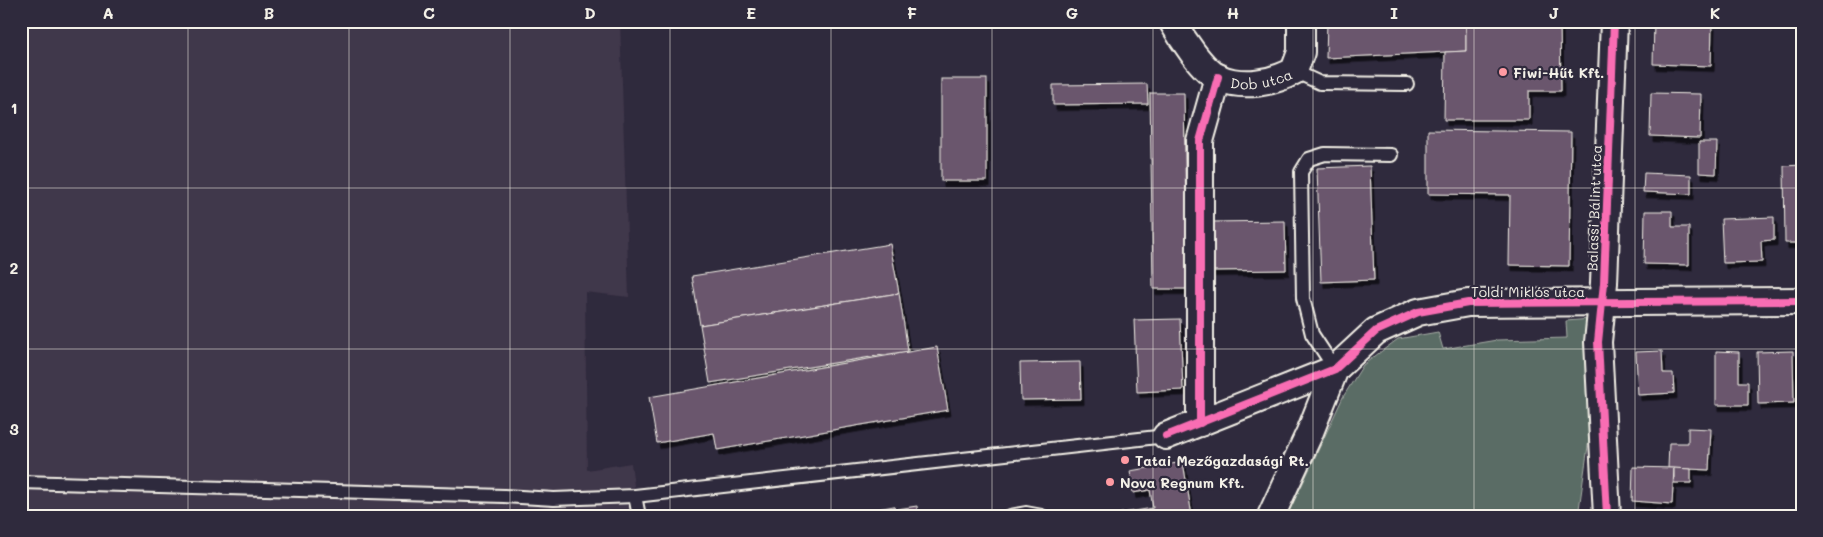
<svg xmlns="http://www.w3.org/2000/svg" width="1823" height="537" viewBox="0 0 1823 537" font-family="Mali,sans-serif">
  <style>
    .built { fill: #41374b }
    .green { fill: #5a6c65; stroke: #a7aea6 }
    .building { fill: #6a566d; stroke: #f4f1e8; filter: url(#shadow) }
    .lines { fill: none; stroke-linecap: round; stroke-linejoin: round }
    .service-casing { stroke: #f4f1e8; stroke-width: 16 }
    .minor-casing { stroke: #f4f1e8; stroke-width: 30 }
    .service { stroke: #2f2a3d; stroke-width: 12 }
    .minor { stroke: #2f2a3d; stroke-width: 26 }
    .cycleway-casing { stroke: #2f2a3d; stroke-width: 11 }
    .cycleway { stroke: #f96db3; stroke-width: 8 }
    .grid { fill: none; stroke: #f4f1e8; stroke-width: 1; stroke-opacity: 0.55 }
    .poi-dot { fill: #ff9aa2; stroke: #2f2a3d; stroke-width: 2 }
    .labels { text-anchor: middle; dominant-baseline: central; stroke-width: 4.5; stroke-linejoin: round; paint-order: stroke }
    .poi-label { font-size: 14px; font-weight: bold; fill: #f4f1e8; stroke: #2f2a3d; text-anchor: start }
    .street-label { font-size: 14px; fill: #f4f1e8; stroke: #2f2a3d }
    .neatline { fill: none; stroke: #f4f1e8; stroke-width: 2 }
    .grid-label { font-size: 16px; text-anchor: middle; font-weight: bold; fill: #f4f1e8 }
  </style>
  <defs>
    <filter id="shadow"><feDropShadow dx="3" dy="5.5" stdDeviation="0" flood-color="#0009"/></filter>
  </defs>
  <rect width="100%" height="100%" fill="#2f2a3d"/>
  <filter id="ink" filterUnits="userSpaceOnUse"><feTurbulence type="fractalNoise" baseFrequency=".02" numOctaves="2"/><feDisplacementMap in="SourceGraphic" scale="10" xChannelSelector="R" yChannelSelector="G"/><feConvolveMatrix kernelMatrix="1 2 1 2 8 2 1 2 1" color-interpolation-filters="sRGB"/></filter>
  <g filter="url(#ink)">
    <path class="built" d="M21,21H620L629,297L585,292L587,470L631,463L638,516H21Z"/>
    <path class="green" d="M1591,319L1592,418L1578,516H1285L1302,485L1343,397L1363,365L1398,339L1438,332L1443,349L1497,340L1567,338L1566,321Z"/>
    <g class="building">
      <path d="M1327,21H1466V51L1326,58Z"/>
      <path d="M1466,21H1560L1561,91H1529V120H1444L1445,52L1466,51Z"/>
      <path d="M1654,22L1712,24L1711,66L1653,64Z"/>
      <rect x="941" y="79" width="46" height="102"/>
      <path d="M1147,84L1148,104L1053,105V85Z"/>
      <path d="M1150,93H1184L1187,289H1153Z"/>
      <path d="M1651,93L1701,94L1700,138L1650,136Z"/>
      <path d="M1428,130L1571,132L1569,266L1509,265L1510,195L1428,194Z"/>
      <path d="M1699,142H1717L1716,174L1699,173Z"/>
      <path d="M1802,165V243H1785L1784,166Z"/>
      <path d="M1370,166L1374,280L1321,282L1317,168Z"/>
      <path d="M1644,173L1691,175V194L1643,192Z"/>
      <path d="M1645,211H1672V227H1689V265L1644,264Z"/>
      <path d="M1774,217V240L1761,241L1762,262L1723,263L1721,219Z"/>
      <path d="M1285,221L1286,270L1212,271L1211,222Z"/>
      <path d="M890,244L899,293L700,325L692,276Z"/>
      <path d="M899,293L908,351L710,383L700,325Z"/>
      <path d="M1180,319L1183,390L1137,392L1134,320Z"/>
      <path d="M937,347L948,410L717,450L714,433L657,443L649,397Z"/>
      <path d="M1662,351L1663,373H1673L1674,393L1638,395L1636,352Z"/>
      <path d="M1716,351L1739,352V382H1748V405H1716Z"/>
      <path d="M1793,351L1794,403L1758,404L1757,352Z"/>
      <path d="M1080,362L1081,399L1021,400L1020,363Z"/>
      <path d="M1688,428L1711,429L1709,470L1668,468L1669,443H1688Z"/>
      <path d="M1183,462L1192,516H1104L1153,508L1150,490L1133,493L1130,471Z"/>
      <path d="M1633,467L1674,468L1672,504L1632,501Z"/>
      <path d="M1674,468L1691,469V483H1674Z"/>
      <path d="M894,506L896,516H837Z"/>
      <path d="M917,506L918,516H898L897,509Z"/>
      <path d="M1633,513L1674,515V516H1633Z"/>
    </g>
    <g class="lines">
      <defs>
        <g id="service">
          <path d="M1294,71L1320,83L1407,84"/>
          <path d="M1335,369L1312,334L1303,298L1301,172L1309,159L1325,154L1391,155"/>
          <path d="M21,482L504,496L554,499L635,496L1166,436"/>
          <path d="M635,496L639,516"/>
          <path d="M1010,516L1026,513L1042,516"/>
        </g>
        <g id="minor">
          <path id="s1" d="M1172,21C1181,37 1202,70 1219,78C1243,88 1272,83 1294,71L1301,52V21"/>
          <path d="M1200,423V141L1218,77"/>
          <path d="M1166,436L1335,369L1376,331L1418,312L1468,303L1802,301"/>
          <path d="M1271,516L1310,432L1335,369"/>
          <path d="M1607,516L1598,342L1604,283L1614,21"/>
        </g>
      </defs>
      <use href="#service" class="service-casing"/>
      <use href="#minor" class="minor-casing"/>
      <use href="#service" class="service"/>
      <use href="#minor" class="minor"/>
      <defs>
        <g id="cycleway">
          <path d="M1200,423V141L1218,77"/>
          <path d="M1166,436L1335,369L1376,331L1418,312L1468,303L1802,301"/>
          <path d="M1607,516L1598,342L1604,283L1614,21"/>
        </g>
      </defs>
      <use href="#cycleway" class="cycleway-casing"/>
      <use href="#cycleway" class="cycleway"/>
    </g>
  </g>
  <path class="grid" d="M188,21V516M349,21V516M510,21V516M670,21V516M831,21V516M992,21V516M1153,21V516M1313,21V516M1474,21V516M1635,21V516M21,188H1802M21,349H1802"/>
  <g class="poi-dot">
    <circle cx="1503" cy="72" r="5"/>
    <circle cx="1125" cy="460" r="5"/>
    <circle cx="1110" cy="482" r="5"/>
  </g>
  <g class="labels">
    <g class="poi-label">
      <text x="1513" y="72">Fiwi-Hűt Kft.</text>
      <text x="1135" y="460">Tatai Mezőgazdasági Rt.</text>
      <text x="1120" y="482">Nova Regnum Kft.</text>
    </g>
    <g class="street-label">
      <text stroke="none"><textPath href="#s1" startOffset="118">Dob utca</textPath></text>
      <text transform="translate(1594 208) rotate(-88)">Balassi Bálint utca</text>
      <text x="1528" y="291">Toldi Miklós utca</text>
    </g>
  </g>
  <rect width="1823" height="537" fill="none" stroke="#2f2a3d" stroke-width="55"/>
  <rect x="28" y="28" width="1768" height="482" class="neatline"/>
  <g class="grid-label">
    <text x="108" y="19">A</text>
    <text x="269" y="19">B</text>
    <text x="429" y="19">C</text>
    <text x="590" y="19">D</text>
    <text x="751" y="19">E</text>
    <text x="912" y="19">F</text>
    <text x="1072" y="19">G</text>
    <text x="1233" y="19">H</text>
    <text x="1394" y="19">I</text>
    <text x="1554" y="19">J</text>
    <text x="1715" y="19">K</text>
    <text x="14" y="114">1</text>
    <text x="14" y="274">2</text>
    <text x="14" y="435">3</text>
  </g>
</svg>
